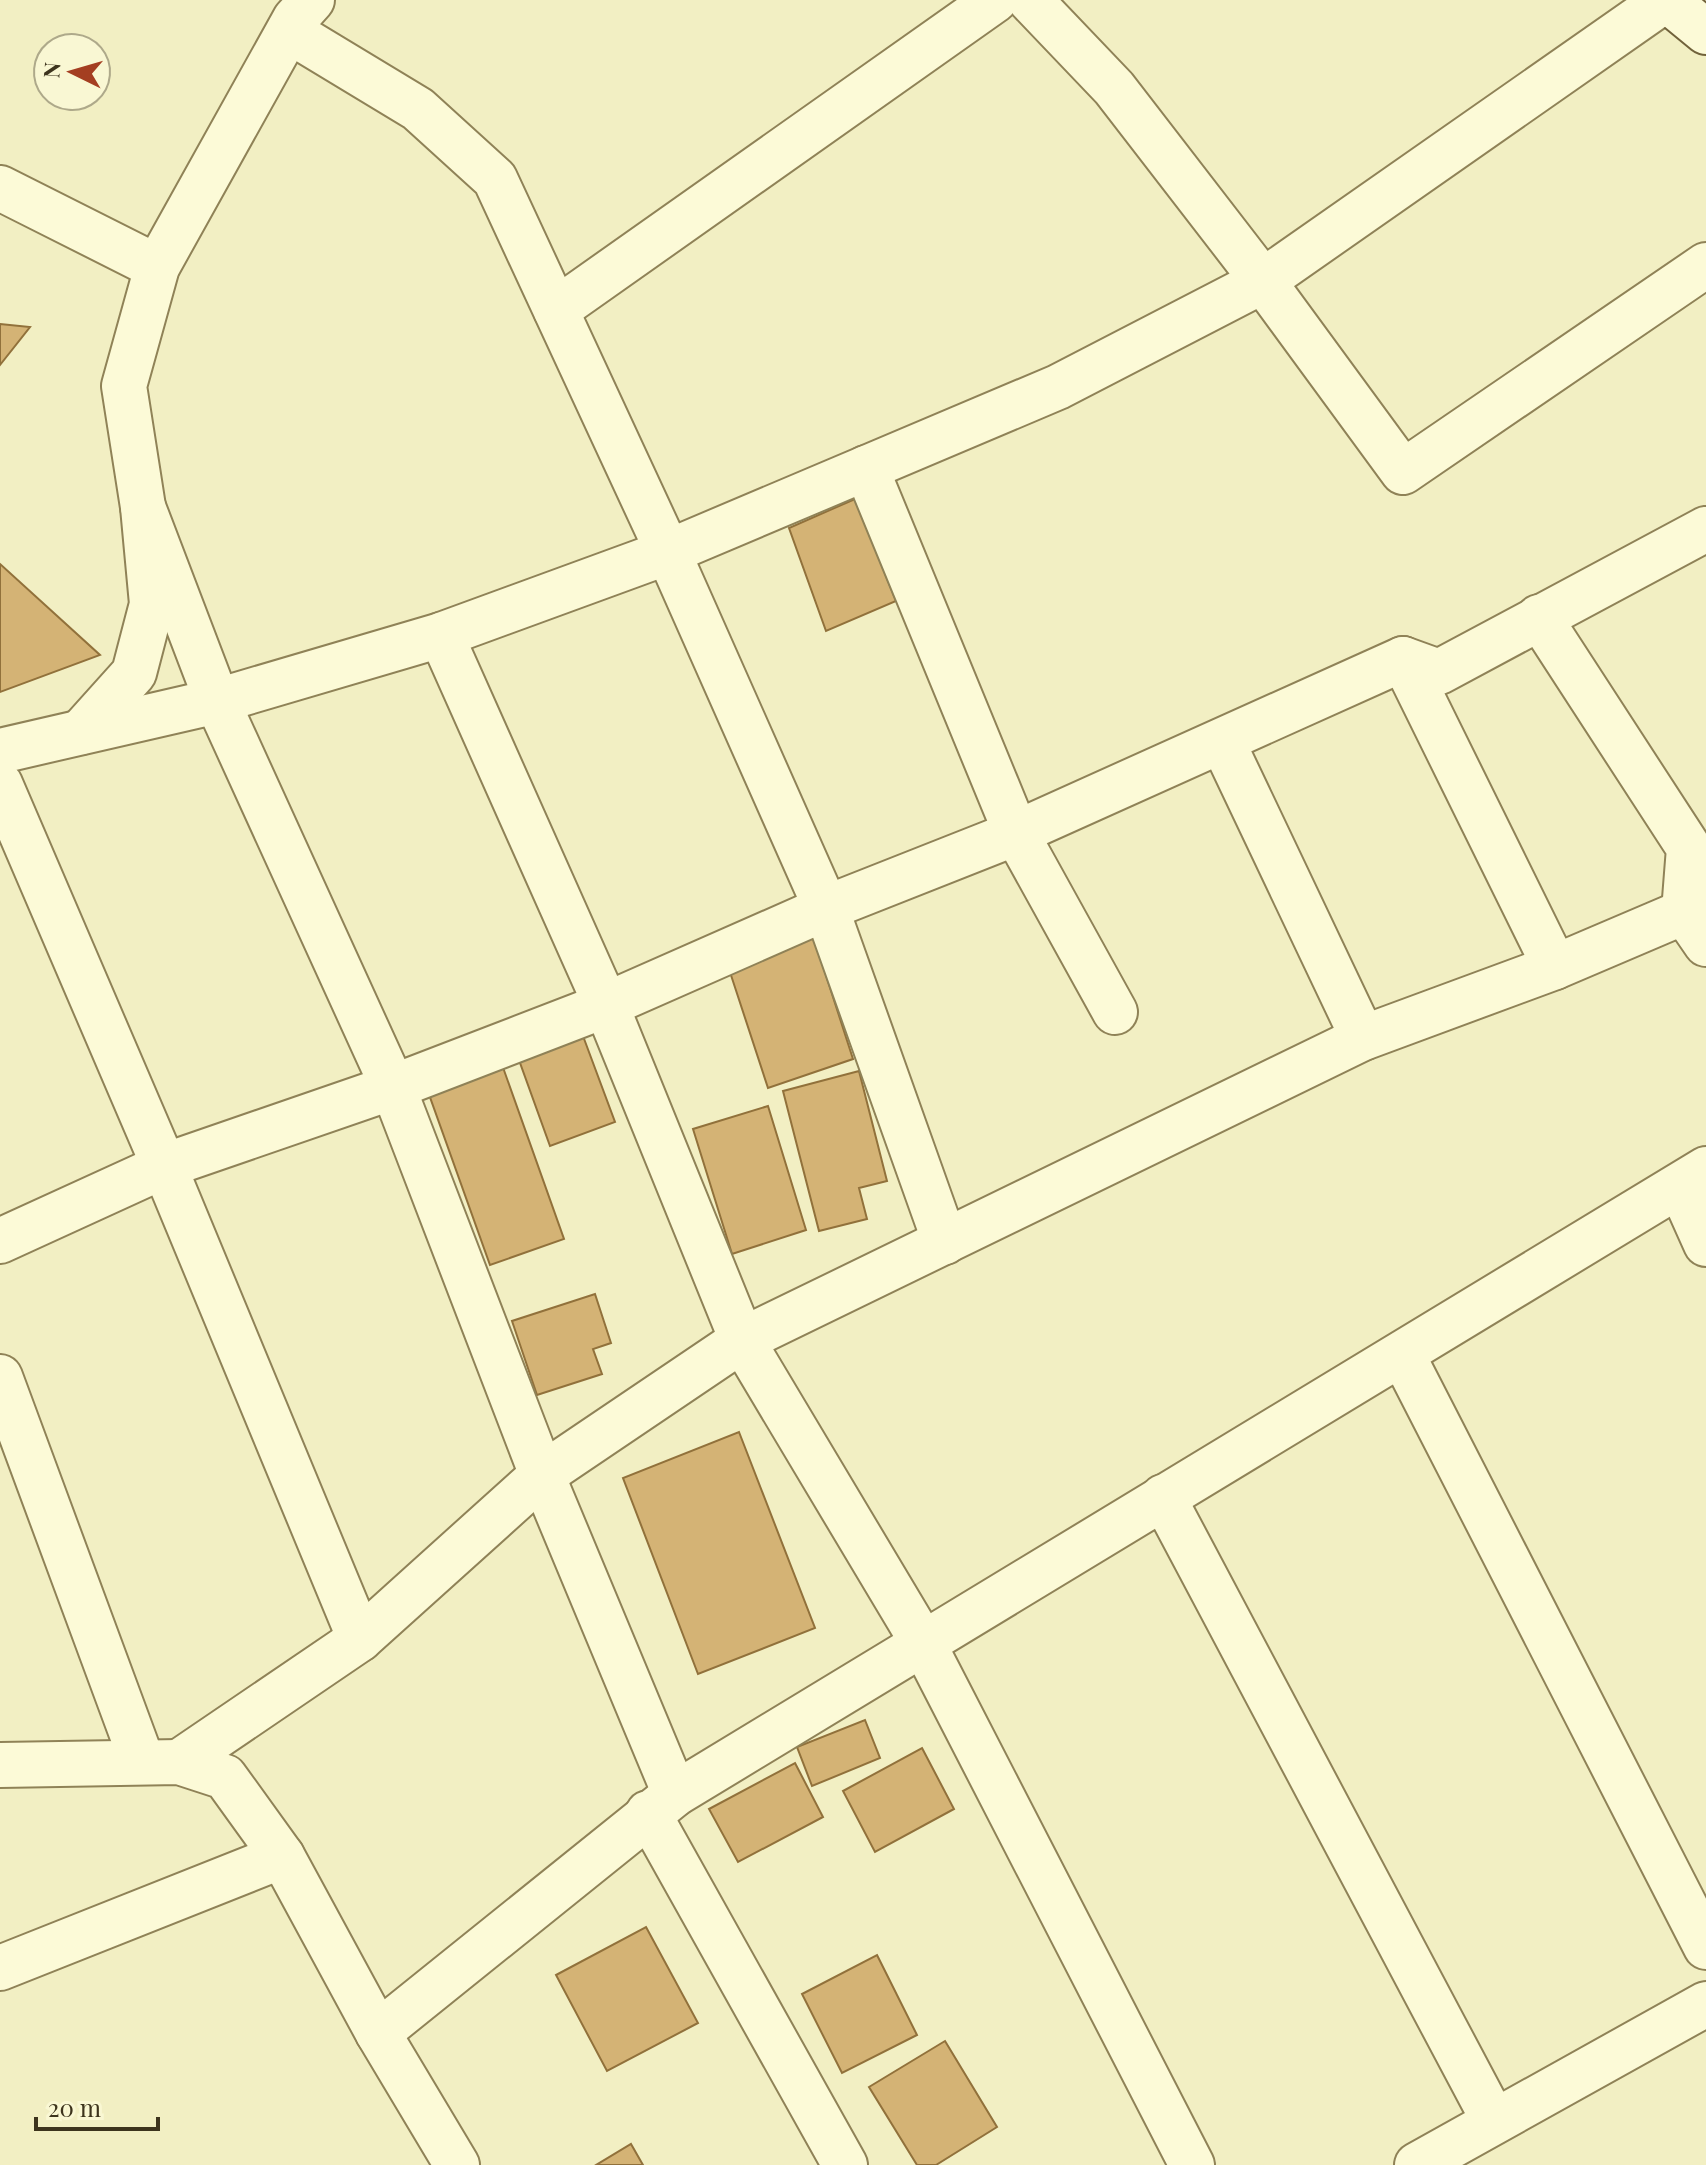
<svg xmlns="http://www.w3.org/2000/svg" width="1706" height="2165" viewBox="0 0 1706 2165" font-family="'Playfair Display',serif">
  <style>
    .building { fill: #d4b375; stroke: #91713b; stroke-width: 2 }
    .lines { fill: none; stroke-linecap: round; stroke-linejoin: round }
    .street-casing { stroke: #8f8257; stroke-width: 48 }
    .secondary-casing { stroke: #71623b; stroke-width: 48 }
    .street { stroke: #fcfad7; stroke-width: 44 }
    .secondary { stroke: #fcfad7; stroke-width: 44 }
  </style>
  <rect width="100%" height="100%" fill="#f2efc3"/>
  <g class="building">
    <path d="M0,324L30,327L0,365Z"/>
    <path d="M855,499L896,601L826,631L789,528Z"/>
    <path d="M0,564L100,655L0,692Z"/>
    <path d="M814,938L853,1059L768,1088L728,966Z"/>
    <path d="M583,1036L615,1122L550,1146L519,1060Z"/>
    <path d="M500,1059L564,1239L490,1265L426,1086Z"/>
    <path d="M859,1071L887,1181L859,1188L867,1219L819,1231L783,1091Z"/>
    <path d="M768,1106L806,1230L732,1254L693,1129Z"/>
    <path d="M595,1294L611,1343L593,1349L602,1374L537,1395L512,1321Z"/>
    <path d="M739,1432L815,1628L698,1674L623,1478Z"/>
    <path d="M865,1720L880,1758L812,1786L797,1747Z"/>
    <path d="M922,1748L954,1809L875,1852L843,1791Z"/>
    <path d="M795,1763L823,1817L738,1862L709,1809Z"/>
    <path d="M646,1927L698,2023L607,2071L556,1975Z"/>
    <path d="M877,1955L917,2035L842,2073L802,1994Z"/>
    <path d="M945,2041L997,2127L936,2165H917L869,2087Z"/>
    <path d="M631,2144L643,2165H596Z"/>
  </g>
  <g class="lines">
    <defs>
      <g id="street">
        <path d="M1030,0L1114,88L1263,281L1403,472L1706,265"/>
        <path d="M289,31L418,109L495,179L668,552L826,908L945,1242"/>
        <path d="M0,188L157,267"/>
        <path d="M556,310L995,0"/>
        <path d="M866,468L1016,833L1115,1012"/>
        <path d="M143,507L217,701L393,1087L542,1475L675,1794"/>
        <path d="M1539,617L1689,848L1684,912L1706,944"/>
        <path d="M441,635L606,1005L742,1340L923,1643L1192,2165"/>
        <path d="M1403,659L1555,967"/>
        <path d="M81,732L134,673L152,604L143,507L124,386L157,267L295,19L312,0"/>
        <path d="M1222,741L1363,1038"/>
        <path d="M0,751L217,701L441,635L668,552L1058,387L1263,281L1665,0"/>
        <path d="M0,784L164,1166L360,1639"/>
        <path d="M1680,1186L1706,1244"/>
        <path d="M0,1241L164,1166L393,1087L606,1005L826,908L1016,833L1403,659L1439,672L1706,529"/>
        <path d="M1402,1354L1706,1947"/>
        <path d="M0,1377L142,1761"/>
        <path d="M1163,1497L1494,2121"/>
        <path d="M179,1762L360,1639L542,1475L742,1340L1363,1038L1555,967L1684,912"/>
        <path d="M0,1765L179,1762L225,1777L282,1856L378,2033L457,2165"/>
        <path d="M648,1813L845,2165"/>
        <path d="M0,1968L282,1856"/>
        <path d="M378,2033L675,1794L1706,1169"/>
        <path d="M1417,2165L1706,2004"/>
      </g>
      <path id="secondary" d="M1667,0L1706,32"/>
    </defs>
    <use href="#street" class="street-casing"/>
    <use href="#secondary" class="secondary-casing"/>
    <use href="#street" class="street"/>
    <use href="#secondary" class="secondary"/>
  </g>
  <g transform="translate(72 72) rotate(275)"><circle r="38" fill="#f9f7d3" stroke="#aea98a" stroke-width="2"/>
  <path d="M0-6L14 30L0 20L-14 30Z" fill="#a43e21"/>
  <text y="-12" font-size="22" font-weight="bold" text-anchor="middle" fill="#3d341d">N</text>
  </g>
  <path d="M36 2117v12h122v-12" fill="none" stroke="#3d341d" stroke-width="4"/>
  <text x="48" y="2117" font-size="24" fill="#3d341d" stroke="#f9f7d3" stroke-width="6" paint-order="stroke">20 m</text>
</svg>
